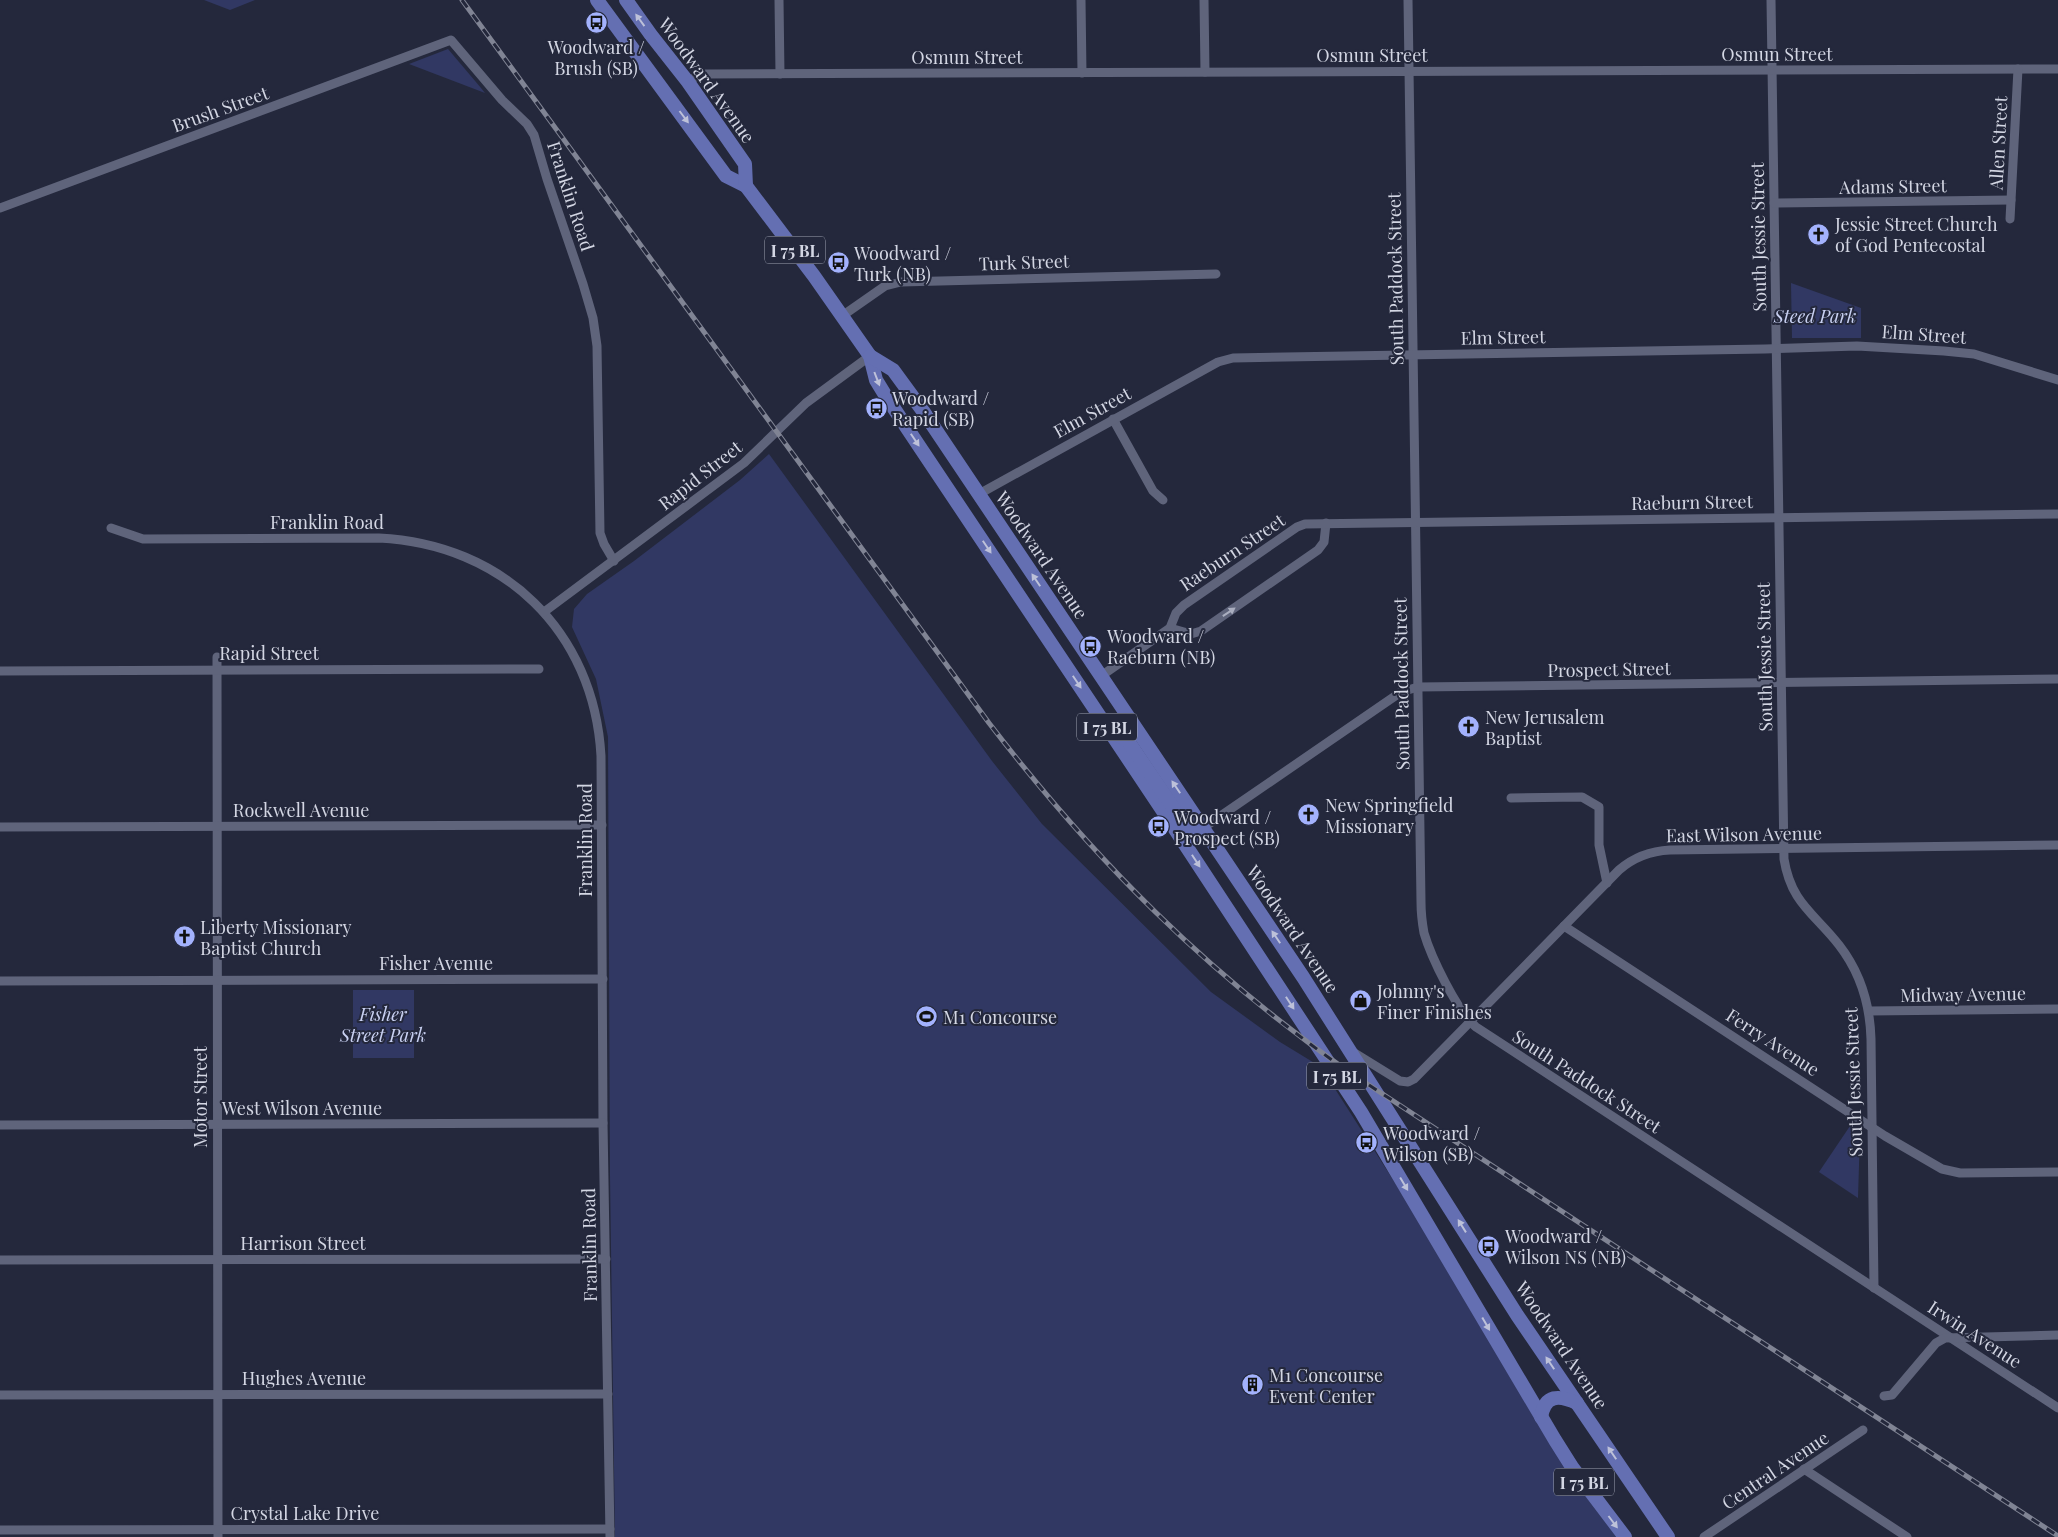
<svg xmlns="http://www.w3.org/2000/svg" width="2058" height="1537" viewBox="0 0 2058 1537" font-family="'Playfair Display',serif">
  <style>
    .green { fill: #313863 }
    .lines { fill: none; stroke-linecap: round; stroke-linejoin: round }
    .minor { stroke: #5f647b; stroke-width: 9 }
    .primary { stroke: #646fb2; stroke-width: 14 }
    .rail-casing { stroke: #808494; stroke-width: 5 }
    .rail { stroke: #24283c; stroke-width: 3; stroke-dasharray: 9; stroke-linecap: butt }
    .oneway { fill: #bdc1d9 }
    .oneway2 { fill: #aaaebf }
    .labels { text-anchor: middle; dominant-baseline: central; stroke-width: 4; stroke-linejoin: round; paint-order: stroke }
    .shield { fill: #24283c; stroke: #9ea2b1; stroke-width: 1 }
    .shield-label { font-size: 16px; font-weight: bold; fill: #d3d6e3 }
    .poi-label { font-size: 18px; fill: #d3d6e3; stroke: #24283c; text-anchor: start }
    .street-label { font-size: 18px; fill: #d3d6e3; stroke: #24283c }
    .park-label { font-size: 18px; font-style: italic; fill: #c9d1f2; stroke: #24283c }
  </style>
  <rect width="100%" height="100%" fill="#24283c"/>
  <g class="green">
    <path d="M204,0H255L230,10Z"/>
    <path d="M448,49L481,88L485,93L409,64Z"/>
    <path d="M1791,283L1861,308V338H1792Z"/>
    <path d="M769,454L992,761L1042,824L1211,992L1280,1042L1321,1067L1517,1374L1604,1502L1622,1537H615L610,1176L608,737L596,679L572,627L574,609L587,594L634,561L740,480Z"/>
    <rect x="353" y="990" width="61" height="68"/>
    <path d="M1850,1126L1860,1132L1858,1198L1819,1172Z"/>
  </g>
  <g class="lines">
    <g class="minor">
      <path d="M779,0L780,74"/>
      <path d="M1081,0L1082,73"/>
      <path d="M1204,0L1205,72"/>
      <path d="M1408,0L1421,902C1421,912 1422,922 1424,933C1431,957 1457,1011 1476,1027L2058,1408"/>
      <path d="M1771,0L1784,859C1791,903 1814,913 1839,945C1860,972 1870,1004 1871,1039L1874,1288"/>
      <path d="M688,82L697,76L705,74L2058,69"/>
      <path d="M1774,203L2011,200"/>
      <path d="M0,208L451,40L502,100L527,124L534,135L547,179L583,284L593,318L597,346L600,533L604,544L614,561"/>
      <path d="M2010,219L2018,69"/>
      <path d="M842,316L885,286L901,282L1216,274"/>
      <path d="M1113,419L1153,491L1163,500"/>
      <path d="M979,494L1218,362L1233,358L1765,349L1857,346L1944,351L1974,354L2058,380"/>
      <path d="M111,528L143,539L379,538C503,544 594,631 601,756L603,1123L610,1537"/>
      <path d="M544,612L744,463L806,403L870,356"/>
      <path d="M1170,628L1191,634L1201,631L1318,550L1324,542L1326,523"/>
      <path d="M217,657L218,1537"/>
      <path d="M0,671L539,669"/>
      <path d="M1101,676L1170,628L1176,613L1184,605L1297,527L1305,524L2058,514"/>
      <path d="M1511,798L1582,797L1599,807V845L1607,883"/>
      <path d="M0,827L602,825"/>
      <path d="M1203,828L1401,692L1418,687L2058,679"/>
      <path d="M1564,926L1885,1136L1942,1169L1960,1173L2058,1172"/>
      <path d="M0,981L603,979"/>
      <path d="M1869,1011L2058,1009"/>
      <path d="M1353,1052L1400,1081L1408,1082L1414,1079L1619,870C1634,857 1650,851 1670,850L2058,845"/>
      <path d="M0,1125L603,1123"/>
      <path d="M0,1260L606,1259"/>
      <path d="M0,1395L608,1394"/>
      <path d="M1884,1396L1892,1395L1936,1343L1945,1338L2058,1335"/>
      <path d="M1804,1469L1907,1537"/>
      <path d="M0,1530L610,1529"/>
      <path d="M1704,1537L1863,1430"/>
    </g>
    <g class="primary">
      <path d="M597,0L726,176L746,186L814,276L870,356L876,380L887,398L1169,820L1361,1112L1555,1440L1572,1467L1625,1537"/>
      <path d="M626,0L651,35L688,82L745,164L746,186"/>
      <path d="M870,356L893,370L923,411L1303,977L1517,1315L1668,1537"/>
      <path d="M1112,732L1128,741L1194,838L1198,839L1202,836L1203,828"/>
      <path d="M1541,1417C1545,1394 1559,1395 1577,1403"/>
    </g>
    <defs>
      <path id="rail" d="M462,0L989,723C1095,861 1206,972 1349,1072L2058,1536"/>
    </defs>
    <use href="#rail" class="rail-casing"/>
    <use href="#rail" class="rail"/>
  </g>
  <defs><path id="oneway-solid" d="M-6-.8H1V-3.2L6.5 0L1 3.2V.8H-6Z" transform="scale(1.25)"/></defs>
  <g class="oneway">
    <use href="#oneway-solid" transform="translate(640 20) rotate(-126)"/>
    <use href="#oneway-solid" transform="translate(684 117) rotate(53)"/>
    <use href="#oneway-solid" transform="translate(877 379) rotate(69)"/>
    <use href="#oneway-solid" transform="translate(915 440) rotate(56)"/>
    <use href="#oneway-solid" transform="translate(987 547) rotate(56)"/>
    <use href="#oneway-solid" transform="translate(1036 580) rotate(-124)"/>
    <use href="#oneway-solid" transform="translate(1077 682) rotate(56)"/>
    <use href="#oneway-solid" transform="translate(1176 787) rotate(-124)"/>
    <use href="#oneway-solid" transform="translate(1196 861) rotate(57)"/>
    <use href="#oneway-solid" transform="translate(1276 937) rotate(-124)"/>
    <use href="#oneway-solid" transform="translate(1290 1003) rotate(57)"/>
    <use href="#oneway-solid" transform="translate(1404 1184) rotate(59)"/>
    <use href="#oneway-solid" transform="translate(1462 1226) rotate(-122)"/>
    <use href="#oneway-solid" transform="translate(1486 1324) rotate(60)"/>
    <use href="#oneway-solid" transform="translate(1550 1363) rotate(-124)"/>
    <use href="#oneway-solid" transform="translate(1612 1453) rotate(-124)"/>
    <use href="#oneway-solid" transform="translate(1613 1522) rotate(53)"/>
  </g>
  <use class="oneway2" href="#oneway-solid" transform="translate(1229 612) rotate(-34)"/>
  <defs>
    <symbol id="bus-disc" viewBox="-11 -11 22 22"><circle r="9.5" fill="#a3b2fd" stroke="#24283c"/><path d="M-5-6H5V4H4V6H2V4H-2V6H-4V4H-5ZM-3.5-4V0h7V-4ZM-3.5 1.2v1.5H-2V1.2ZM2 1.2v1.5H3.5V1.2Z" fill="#111"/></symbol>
    <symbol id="church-disc" viewBox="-11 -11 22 22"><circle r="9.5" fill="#a3b2fd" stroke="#24283c"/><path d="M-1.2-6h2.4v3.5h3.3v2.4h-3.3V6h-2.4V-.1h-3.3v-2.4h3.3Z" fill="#111"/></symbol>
    <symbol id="shop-disc" viewBox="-11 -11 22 22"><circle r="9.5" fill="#a3b2fd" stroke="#24283c"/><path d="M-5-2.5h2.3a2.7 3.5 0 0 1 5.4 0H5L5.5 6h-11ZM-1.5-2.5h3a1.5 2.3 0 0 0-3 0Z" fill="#111"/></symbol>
    <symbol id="stadium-disc" viewBox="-11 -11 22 22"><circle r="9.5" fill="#a3b2fd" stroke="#24283c"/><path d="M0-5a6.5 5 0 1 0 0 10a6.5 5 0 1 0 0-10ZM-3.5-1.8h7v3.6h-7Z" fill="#111"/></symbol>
    <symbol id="building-disc" viewBox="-11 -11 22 22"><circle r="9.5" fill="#a3b2fd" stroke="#24283c"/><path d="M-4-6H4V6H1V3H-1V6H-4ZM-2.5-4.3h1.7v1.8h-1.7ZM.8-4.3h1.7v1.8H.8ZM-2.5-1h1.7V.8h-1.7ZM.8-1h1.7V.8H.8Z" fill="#111"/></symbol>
  </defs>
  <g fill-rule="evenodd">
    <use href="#bus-disc" x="584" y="10" width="25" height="25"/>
    <use href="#church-disc" x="1806" y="222" width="25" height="25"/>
    <use href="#bus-disc" x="826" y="250" width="25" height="25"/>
    <use href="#bus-disc" x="864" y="396" width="25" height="25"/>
    <use href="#bus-disc" x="1078" y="634" width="25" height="25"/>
    <use href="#church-disc" x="1456" y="714" width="25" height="25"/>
    <use href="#church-disc" x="1296" y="802" width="25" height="25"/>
    <use href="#bus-disc" x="1146" y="814" width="25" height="25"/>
    <use href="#church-disc" x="172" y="924" width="25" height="25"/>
    <use href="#shop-disc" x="1348" y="988" width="25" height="25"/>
    <use href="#stadium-disc" x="914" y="1004" width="25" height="25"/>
    <use href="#bus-disc" x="1354" y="1130" width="25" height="25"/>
    <use href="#bus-disc" x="1476" y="1234" width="25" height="25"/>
    <use href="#building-disc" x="1240" y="1372" width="25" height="25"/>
  </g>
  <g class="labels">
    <g class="shield">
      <rect x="765" y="236.5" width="60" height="27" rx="4"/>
      <rect x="1077" y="713.5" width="60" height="27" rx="4"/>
      <rect x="1307" y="1062.5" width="60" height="27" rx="4"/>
      <rect x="1554" y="1468.5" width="60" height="27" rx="4"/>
    </g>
    <g class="shield-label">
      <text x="795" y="250">I 75 BL</text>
      <text x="1107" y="727">I 75 BL</text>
      <text x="1337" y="1076">I 75 BL</text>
      <text x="1584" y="1482">I 75 BL</text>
    </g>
    <g class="poi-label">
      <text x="596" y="47" text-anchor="middle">Woodward /<tspan x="596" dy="21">Brush (SB)</tspan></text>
      <text x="1835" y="224">Jessie Street Church<tspan x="1835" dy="21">of God Pentecostal</tspan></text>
      <text x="854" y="253">Woodward /<tspan x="854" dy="21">Turk (NB)</tspan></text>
      <text x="892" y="398">Woodward /<tspan x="892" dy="21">Rapid (SB)</tspan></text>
      <text x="1107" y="636">Woodward /<tspan x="1107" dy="21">Raeburn (NB)</tspan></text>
      <text x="1485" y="717">New Jerusalem<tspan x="1485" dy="21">Baptist</tspan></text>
      <text x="1325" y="805">New Springfield<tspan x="1325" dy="21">Missionary</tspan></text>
      <text x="1174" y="817">Woodward /<tspan x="1174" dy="21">Prospect (SB)</tspan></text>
      <text x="200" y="927">Liberty Missionary<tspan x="200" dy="21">Baptist Church</tspan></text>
      <text x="1377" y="991">Johnny's<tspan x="1377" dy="21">Finer Finishes</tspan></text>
      <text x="943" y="1017">M1 Concourse</text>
      <text x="1383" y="1133">Woodward /<tspan x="1383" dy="21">Wilson (SB)</tspan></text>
      <text x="1505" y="1236">Woodward /<tspan x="1505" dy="21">Wilson NS (NB)</tspan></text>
      <text x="1269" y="1375">M1 Concourse<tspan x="1269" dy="21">Event Center</tspan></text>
    </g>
    <g class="street-label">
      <text x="1777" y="54">Osmun Street</text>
      <text x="1372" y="55">Osmun Street</text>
      <text x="967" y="57">Osmun Street</text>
      <text transform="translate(707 80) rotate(54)">Woodward Avenue</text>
      <text transform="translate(220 109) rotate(-20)">Brush Street</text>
      <text transform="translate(1998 143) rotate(-87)">Allen Street</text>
      <text transform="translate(1893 186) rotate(-1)">Adams Street</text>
      <text transform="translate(571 196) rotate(72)">Franklin Road</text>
      <text transform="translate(1758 237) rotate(-91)">South Jessie Street</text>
      <text transform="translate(1024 262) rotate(-2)">Turk Street</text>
      <text transform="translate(1395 279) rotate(-91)">South Paddock Street</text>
      <text transform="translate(1924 334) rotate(4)">Elm Street</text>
      <text transform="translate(1503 337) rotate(-1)">Elm Street</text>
      <text transform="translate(1092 412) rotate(-29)">Elm Street</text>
      <text transform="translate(700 475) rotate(-38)">Rapid Street</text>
      <text transform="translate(1692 502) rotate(-1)">Raeburn Street</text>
      <text x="327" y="522">Franklin Road</text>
      <text transform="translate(1232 552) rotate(-34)">Raeburn Street</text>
      <text transform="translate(1042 555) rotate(56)">Woodward Avenue</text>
      <text x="269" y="653">Rapid Street</text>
      <text transform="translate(1764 657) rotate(-91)">South Jessie Street</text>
      <text transform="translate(1609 669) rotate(-1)">Prospect Street</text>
      <text transform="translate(1401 684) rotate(-91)">South Paddock Street</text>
      <text x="301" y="810">Rockwell Avenue</text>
      <text transform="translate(1744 834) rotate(-1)">East Wilson Avenue</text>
      <text transform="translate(585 840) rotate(-90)">Franklin Road</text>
      <text transform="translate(1293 929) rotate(56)">Woodward Avenue</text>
      <text x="436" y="963">Fisher Avenue</text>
      <text transform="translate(1963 994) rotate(-1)">Midway Avenue</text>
      <text transform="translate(1773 1042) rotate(33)">Ferry Avenue</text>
      <text transform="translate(1587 1081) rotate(33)">South Paddock Street</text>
      <text transform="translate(1853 1082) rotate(-92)">South Jessie Street</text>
      <text transform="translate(200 1097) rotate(-90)">Motor Street</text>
      <text x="302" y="1108">West Wilson Avenue</text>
      <text x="303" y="1243">Harrison Street</text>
      <text transform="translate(589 1245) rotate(-91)">Franklin Road</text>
      <text transform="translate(1975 1334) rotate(33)">Irwin Avenue</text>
      <text transform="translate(1562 1345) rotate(56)">Woodward Avenue</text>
      <text x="304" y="1378">Hughes Avenue</text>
      <text transform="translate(1775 1470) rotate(-34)">Central Avenue</text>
      <text x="305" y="1513">Crystal Lake Drive</text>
    </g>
    <g class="park-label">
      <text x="1815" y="316">Steed Park</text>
      <text x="383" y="1014">Fisher<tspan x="383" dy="21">Street Park</tspan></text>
    </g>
  </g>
</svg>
